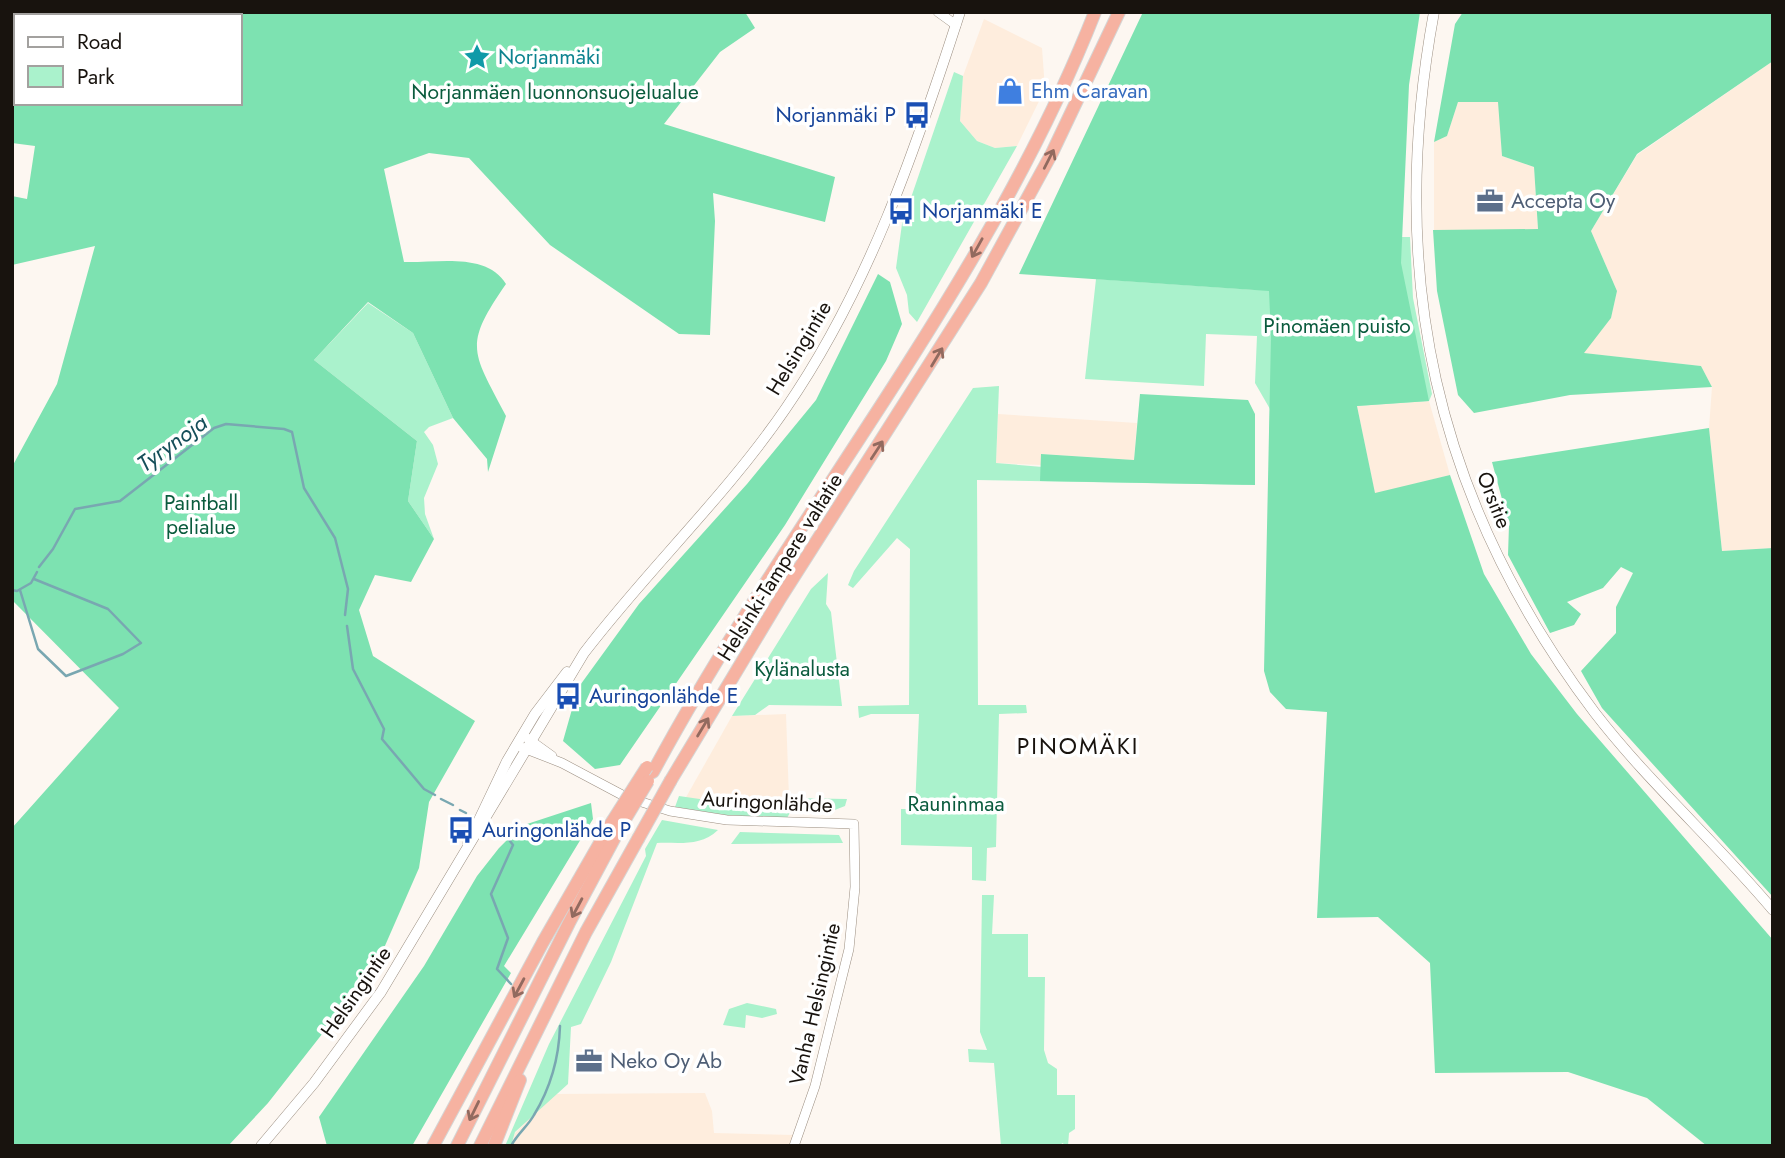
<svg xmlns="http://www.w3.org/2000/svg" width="1785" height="1158" viewBox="0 0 1785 1158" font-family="Jost,sans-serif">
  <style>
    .built { fill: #feeddd }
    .green { fill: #aaf2cc }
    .forest { fill: #7de2b1 }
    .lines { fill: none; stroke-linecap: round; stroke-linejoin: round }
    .stream { stroke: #79a7b1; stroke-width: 2.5 }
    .tertiary-casing { stroke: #9b8e80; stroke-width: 10 }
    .secondary-casing { stroke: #9b8e80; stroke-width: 11 }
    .motorway-casing { stroke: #d5d5d4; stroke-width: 14 }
    .tertiary { stroke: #fff; stroke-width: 9 }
    .secondary { stroke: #fff; stroke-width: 10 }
    .motorway { stroke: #f6b2a1; stroke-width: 12 }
    .motorway-bridge-casing { stroke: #d5d5d4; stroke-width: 14; stroke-linecap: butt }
    .motorway-bridge { stroke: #f6b2a1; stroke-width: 12 }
    .oneway { stroke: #926a5f }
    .labels { text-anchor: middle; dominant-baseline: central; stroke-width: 7; stroke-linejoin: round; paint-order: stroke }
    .culture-label { font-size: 21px; fill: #0d838f; stroke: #fff; text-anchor: start }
    .shop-label { font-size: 21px; fill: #366cbe; stroke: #fff; text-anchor: start }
    .park-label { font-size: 21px; fill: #0a5b3d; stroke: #fff }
    .transit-label { font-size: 21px; fill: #164399; stroke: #fff; text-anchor: start }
    .service-label { font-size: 21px; fill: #4e5e75; stroke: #fff; text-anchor: start }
    .street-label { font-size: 21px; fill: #18130e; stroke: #fff }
    .water-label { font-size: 23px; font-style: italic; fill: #154e59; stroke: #fff }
    .neighbourhood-label { font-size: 23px; letter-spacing: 2px; fill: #18130e; stroke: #fff }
  </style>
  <rect width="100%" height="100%" fill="#fdf7f1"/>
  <g class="built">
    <path d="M984,19L1042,48L1045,89L1017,146L995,148L977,141L960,121L963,76Z"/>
    <path d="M1773,61V548L1722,551L1709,428L1712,387L1701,366L1583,353L1611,318L1617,291L1591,231L1637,155Z"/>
    <path d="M1458,102H1499L1502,156L1534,167L1538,230H1434V142L1447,136Z"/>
    <path d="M1429,401L1450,475L1375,494L1357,406Z"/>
    <path d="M998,414L1137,423L1134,460L1042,454L1041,465L996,463Z"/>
    <path d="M786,714L789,798L748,806L685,799L732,716Z"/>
    <path d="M705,1093L712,1111L714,1133L794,1135L789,1146H511L515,1133L554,1094Z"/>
  </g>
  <g class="green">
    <path d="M954,72L963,76L960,121L977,141L995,148L1017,146L917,322L909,313L907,295L896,268L902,224Z"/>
    <path d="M1402,237H1410L1413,298L1432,394L1429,401L1357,406L1269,441L1270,409L1255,383L1257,336L1206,334L1204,386L1085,379L1096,279L1257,290Z"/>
    <path d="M368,303L413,333L453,418L429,427L424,432L433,445L438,464L424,498L425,514L434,539L408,501L417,441L314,360Z"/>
    <path d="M999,386L996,463L1255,485L977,480L978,705H1026L1027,713L999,714L996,847L987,848L986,881L972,880V847L901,845V809H915L919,714H871L859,718L858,706L909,705L910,549L897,538L853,588L848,585L854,571L973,388Z"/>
    <path d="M828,573L826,604L831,612L842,706L769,705L755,715L732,716L811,589Z"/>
    <path d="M679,796L748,806L789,798L847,799L845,806L827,813L791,811L787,818L725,815L675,807Z"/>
    <path d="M662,820L718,830C700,847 680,842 657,843L611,962L581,1024L571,1027L568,1084L515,1132L511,1146H505L549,1044L646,856L645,849Z"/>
    <path d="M740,832L839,835L843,843L731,844Z"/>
    <path d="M982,895H994L992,934H1028V977H1045L1044,1050L1048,1063L1057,1069V1095H1075V1129L1069,1133L1068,1146L1062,1143L1061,1146H1001L994,1063L969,1062L968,1049L987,1050L980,1032Z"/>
    <path d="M747,1003L776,1009L777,1014L762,1018L746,1015L745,1028L723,1025L729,1009Z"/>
  </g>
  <g class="forest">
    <path d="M175,12H745L755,28L720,52L664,124L835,177L825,222L713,193L715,221L710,335L679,334L550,245L469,158L429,153L384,169L404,262C437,263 487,252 506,284C462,347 473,352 506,416L488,472L487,459L453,418L413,333L368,302L314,360L417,441L408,501L434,539L411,582L375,575L359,610L373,656L475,721L429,802L419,868L377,964L268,1103L228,1146H12V828L119,708L12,600L13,465L57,384L95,246L12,265V196L27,199L35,146L12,143V86H16V103H240V16H175Z"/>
    <path d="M1143,12H1420L1409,85L1401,263L1429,401L1357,406L1375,493L1450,475L1484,574L1531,654L1577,714L1773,940V1146H1707L1647,1098L1568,1072L1435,1073L1430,963L1378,917L1317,918L1327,712L1286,709L1270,692L1264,671L1271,336L1269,291L1019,274Z"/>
    <path d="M1463,12H1773V61L1637,154L1591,231L1617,291L1611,318L1584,353L1701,366L1712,387L1570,395L1474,413L1458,395L1437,291L1433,230L1538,229L1534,167L1502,156L1498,102H1458L1447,136L1434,142L1455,24Z"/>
    <path d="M878,274L890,282L902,324L886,361L785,525L620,765L595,769L563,741L578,688L639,604L747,484L816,400Z"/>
    <path d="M1140,394L1248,400L1255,414V485L1040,481L1041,454L1134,460Z"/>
    <path d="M1709,428L1722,551L1773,548V897L1602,708L1581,671L1616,633V607L1633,573L1621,567L1603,588L1567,602L1581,614L1574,625L1550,633L1508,555L1509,525L1492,462Z"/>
    <path d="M591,803L593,819L504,966L511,973L412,1146H327L319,1117L424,966L477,876L499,848L521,826Z"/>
  </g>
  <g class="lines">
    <g class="stream">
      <path d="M39,567L53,549L75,509L120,501L214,428L226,424L284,429L292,432L304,488L335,538L348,589L345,615"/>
      <path d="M12,590L17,591L31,583L37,572"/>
      <path d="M20,590L38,649L66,676L123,654L141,643L108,609L34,579"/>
      <path d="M347,626L353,669L384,729L382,739L424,789L435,795"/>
      <path d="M441,799L453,805"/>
      <path d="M460,810L466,813"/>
      <path d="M490,826L500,832"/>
      <path d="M507,837L513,845L491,894L508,938L497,969L511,984"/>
      <path d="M511,1146C517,1134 528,1126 534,1115C551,1087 559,1059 560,1026"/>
    </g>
    <defs>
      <g id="tertiary">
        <path d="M938,12L956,25"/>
        <path d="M527,738L552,756"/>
        <path d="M521,747L562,763L626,797L670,811L727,820L854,824L855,887L849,949L815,1086L794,1146"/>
      </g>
      <g id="secondary">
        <path d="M1434,12C1386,273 1434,500 1595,713C1649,783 1716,842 1773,910"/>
        <path d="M468,843L507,761L535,714L567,672"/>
        <path d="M261,1146L314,1083L381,992L584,653C648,569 726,496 786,408C869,287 915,151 960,12"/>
      </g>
      <g id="motorway">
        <path d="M653,772C792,514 987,287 1095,12"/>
        <path d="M671,780L781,597L981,283L1052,153L1119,12"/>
        <path d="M433,1146L543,942L612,822"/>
        <path d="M457,1146L569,923L621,826"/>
        <path d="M480,1146L586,932L638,839"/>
        <path d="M494,1146L520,1080"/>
      </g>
    </defs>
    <use href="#tertiary" class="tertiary-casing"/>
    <use href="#secondary" class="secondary-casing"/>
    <use href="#motorway" class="motorway-casing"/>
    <use href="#tertiary" class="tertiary"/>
    <use href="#secondary" class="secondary"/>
    <use href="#motorway" class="motorway"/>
    <defs>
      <g id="motorway-bridge">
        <path d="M612,822L647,767"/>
        <path d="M621,826L648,781"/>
        <path d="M638,839L671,780"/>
      </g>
    </defs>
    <use href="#motorway-bridge" class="motorway-bridge-casing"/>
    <use href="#motorway-bridge" class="motorway-bridge"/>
  </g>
  <defs><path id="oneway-shaft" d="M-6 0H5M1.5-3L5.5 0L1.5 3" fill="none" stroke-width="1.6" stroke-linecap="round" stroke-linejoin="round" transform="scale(1.75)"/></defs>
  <g class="oneway">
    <use href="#oneway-shaft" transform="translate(1049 159) rotate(-63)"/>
    <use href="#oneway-shaft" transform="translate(977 248) rotate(119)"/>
    <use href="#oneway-shaft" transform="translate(937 357) rotate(-59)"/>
    <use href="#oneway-shaft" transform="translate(877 450) rotate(-57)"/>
    <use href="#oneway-shaft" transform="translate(703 727) rotate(-59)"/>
    <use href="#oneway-shaft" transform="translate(577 908) rotate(118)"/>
    <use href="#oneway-shaft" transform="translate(519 988) rotate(118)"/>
    <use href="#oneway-shaft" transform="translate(474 1111) rotate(116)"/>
  </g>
  <defs>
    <symbol id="sight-bare" viewBox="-9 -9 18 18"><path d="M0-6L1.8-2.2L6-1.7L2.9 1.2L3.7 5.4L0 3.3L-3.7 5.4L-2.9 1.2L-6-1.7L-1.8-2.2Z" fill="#0f9aa8" stroke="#fff" stroke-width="2.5" paint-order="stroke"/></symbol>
    <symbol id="shop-bare" viewBox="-9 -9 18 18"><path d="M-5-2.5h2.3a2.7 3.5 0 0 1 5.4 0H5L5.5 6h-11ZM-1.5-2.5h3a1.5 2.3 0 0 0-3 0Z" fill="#3f7fe0" stroke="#fff" stroke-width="2.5" paint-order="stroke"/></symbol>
    <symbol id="bus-bare" viewBox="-9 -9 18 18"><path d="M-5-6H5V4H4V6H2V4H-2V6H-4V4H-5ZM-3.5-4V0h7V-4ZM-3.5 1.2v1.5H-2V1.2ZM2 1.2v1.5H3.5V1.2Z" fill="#1a4fb4" stroke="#fff" stroke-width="2.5" paint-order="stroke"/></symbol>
    <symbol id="office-bare" viewBox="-9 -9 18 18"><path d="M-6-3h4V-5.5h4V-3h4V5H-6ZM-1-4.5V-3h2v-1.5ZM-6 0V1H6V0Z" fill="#5c6f8a" stroke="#fff" stroke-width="2.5" paint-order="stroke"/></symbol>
  </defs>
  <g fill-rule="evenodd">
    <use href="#sight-bare" x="458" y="38" width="38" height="38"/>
    <use href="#shop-bare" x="991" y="72" width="38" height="38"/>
    <use href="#bus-bare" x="898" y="96" width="38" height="38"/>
    <use href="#office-bare" x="1471" y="182" width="38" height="38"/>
    <use href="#bus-bare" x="882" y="192" width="38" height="38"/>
    <use href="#bus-bare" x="549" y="677" width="38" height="38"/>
    <use href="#bus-bare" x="442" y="811" width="38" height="38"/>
    <use href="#office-bare" x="570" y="1042" width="38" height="38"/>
  </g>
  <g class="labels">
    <g class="culture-label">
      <text x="498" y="57">Norjanmäki</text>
    </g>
    <g class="shop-label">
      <text x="1031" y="91">Ehm Caravan</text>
    </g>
    <g class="park-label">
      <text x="555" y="92">Norjanmäen luonnonsuojelualue</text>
      <text x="1337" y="326">Pinomäen puisto</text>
      <text x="201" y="503">Paintball<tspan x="201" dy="24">pelialue</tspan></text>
      <text x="802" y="669">Kylänalusta</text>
      <text x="956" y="804">Rauninmaa</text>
    </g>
    <g class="transit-label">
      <text x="896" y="115" text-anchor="end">Norjanmäki P</text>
      <text x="922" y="211">Norjanmäki E</text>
      <text x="589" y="696">Auringonlähde E</text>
      <text x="482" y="830">Auringonlähde P</text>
    </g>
    <g class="service-label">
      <text x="1511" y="201">Accepta Oy</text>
      <text x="610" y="1061">Neko Oy Ab</text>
    </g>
    <g class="street-label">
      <text transform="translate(799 348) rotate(-59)">Helsingintie</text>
      <text transform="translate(1494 500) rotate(68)">Orsitie</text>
      <text transform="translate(780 567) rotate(-58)">Helsinki-Tampere valtatie</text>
      <text transform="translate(767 802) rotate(3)">Auringonlähde</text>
      <text transform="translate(356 992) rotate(-55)">Helsingintie</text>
      <text transform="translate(815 1004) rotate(-77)">Vanha Helsingintie</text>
    </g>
    <g class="water-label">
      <text transform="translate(172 443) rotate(-36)">Tyrynoja</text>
    </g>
    <g class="neighbourhood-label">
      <text x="1078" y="746">PINOMÄKI</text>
    </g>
  </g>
  <rect width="1785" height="1158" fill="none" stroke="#18130e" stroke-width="28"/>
  <rect x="14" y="14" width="228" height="91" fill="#ffffff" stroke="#a3a19f" stroke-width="2"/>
  <rect x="28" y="37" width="35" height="10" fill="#ffffff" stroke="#a3a19f" stroke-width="2"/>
  <text x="77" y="49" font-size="21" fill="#18130e">Road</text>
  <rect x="28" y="66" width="35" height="21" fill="#aaf2cc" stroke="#a3a19f" stroke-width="2"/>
  <text x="77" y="84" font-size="21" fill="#18130e">Park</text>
</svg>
